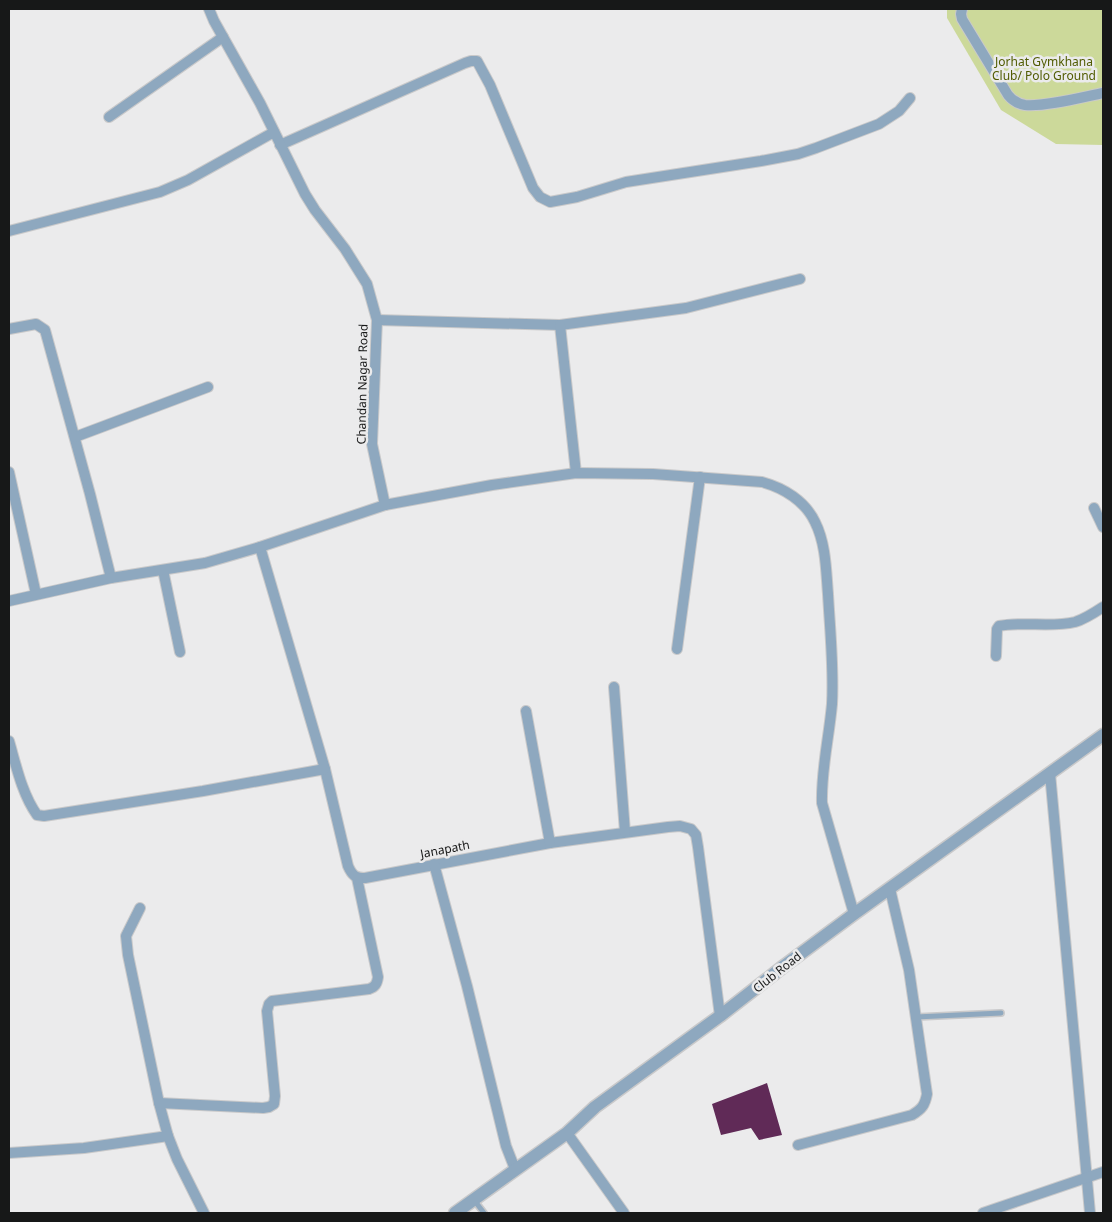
<svg xmlns="http://www.w3.org/2000/svg" width="1112" height="1222" viewBox="0 0 1112 1222" font-family="'Noto Sans',sans-serif">
  <style>
    .green { fill: #ccd99a }
    .building { fill: #602a57 }
    .lines { fill: none; stroke-linecap: round; stroke-linejoin: round }
    .service-casing { stroke: #c9c9ca; stroke-width: 8 }
    .minor-casing { stroke: #c9c9ca; stroke-width: 12 }
    .tertiary-casing { stroke: #c9c9ca; stroke-width: 15 }
    .service { stroke: #8ea8bf; stroke-width: 5 }
    .minor { stroke: #8ea8bf; stroke-width: 10 }
    .tertiary { stroke: #8ea8bf; stroke-width: 12 }
    .labels { text-anchor: middle; dominant-baseline: central; stroke-width: 5; stroke-linejoin: round; paint-order: stroke }
    .park-label { font-size: 12px; fill: #515c02; stroke: #ebebec }
    .street-label { font-size: 12px; fill: #171818; stroke: #ebebec }
  </style>
  <rect width="100%" height="100%" fill="#ebebec"/>
  <path class="green" d="M947,9H1103V145L1056,144L1001,110L947,18Z"/>
  <path class="building" d="M767,1083L782,1135L759,1140L751,1128L721,1135L712,1104Z"/>
  <g class="lines">
    <defs>
      <g id="service">
        <path d="M916,1017L1001,1013"/>
        <path d="M474,1200L484,1213"/>
      </g>
      <g id="minor">
        <path d="M962,9L961,14L962,19L1008,95C1013,101 1018,104 1025,105C1045,107 1083,97 1103,93"/>
        <path d="M109,117L223,37"/>
        <path d="M280,145L465,63L471,61H477L490,85L533,188L540,197L550,202L577,197L626,182L761,161L798,154L816,148L879,124L899,111L910,98"/>
        <path d="M9,231L160,192L188,180L274,132"/>
        <path d="M377,320L560,325L686,308L800,279"/>
        <path d="M560,325L576,473"/>
        <path d="M9,329L36,324L45,330L90,494L111,578"/>
        <path d="M75,437L208,387"/>
        <path d="M9,472L36,594"/>
        <path d="M385,505L492,485L576,473L653,474L762,482C784,488 805,501 815,522C826,544 826,570 828,594C830,630 834,668 832,704C829,738 821,770 822,803L854,914"/>
        <path d="M1094,508L1103,527"/>
        <path d="M260,547L325,769L348,866C352,875 355,878 365,878L550,843L668,827L680,826L691,829L696,835L698,847L720,1016"/>
        <path d="M163,570L180,652"/>
        <path d="M9,601L111,578L205,563L260,547L385,505L372,444L377,320L367,284L345,249L315,210L305,194L260,103L214,21L209,9"/>
        <path d="M677,649L700,477"/>
        <path d="M996,656L997,629L999,626C1024,621 1050,628 1075,622C1085,619 1094,613 1103,607"/>
        <path d="M614,687L625,832"/>
        <path d="M526,711L550,843"/>
        <path d="M9,741C16,765 22,794 37,815L44,816L203,791L325,769"/>
        <path d="M1050,773L1090,1213"/>
        <path d="M434,864L467,986L506,1146L515,1169"/>
        <path d="M140,908L126,936L128,955L159,1103L168,1136L177,1159L204,1213"/>
        <path d="M159,1103L263,1108L269,1107L274,1104L275,1096L267,1011L269,1004L272,1001L369,989C375,987 377,984 378,977L357,878"/>
        <path d="M567,1133L624,1213"/>
        <path d="M798,1145L912,1115C922,1109 925,1105 927,1094L909,970L890,889"/>
        <path d="M9,1153L84,1148L168,1136"/>
        <path d="M983,1213L1103,1172"/>
      </g>
      <path id="tertiary" d="M455,1213L567,1133L595,1107L720,1016L784,966L854,914L1103,735"/>
    </defs>
    <use href="#service" class="service-casing"/>
    <use href="#minor" class="minor-casing"/>
    <use href="#tertiary" class="tertiary-casing"/>
    <use href="#service" class="service"/>
    <use href="#minor" class="minor"/>
    <use href="#tertiary" class="tertiary"/>
  </g>
  <g class="labels">
    <g class="park-label">
      <text x="1044" y="61">Jorhat Gymkhana<tspan x="1044" dy="14">Club/ Polo Ground</tspan></text>
    </g>
    <g class="street-label">
      <text transform="translate(362 384) rotate(-89)">Chandan Nagar Road</text>
      <text transform="translate(445 849) rotate(-11)">Janapath</text>
      <text transform="translate(777 972) rotate(-38)">Club Road</text>
    </g>
  </g>
  <rect width="1112" height="1222" fill="none" stroke="#171818" stroke-width="20"/>
</svg>
